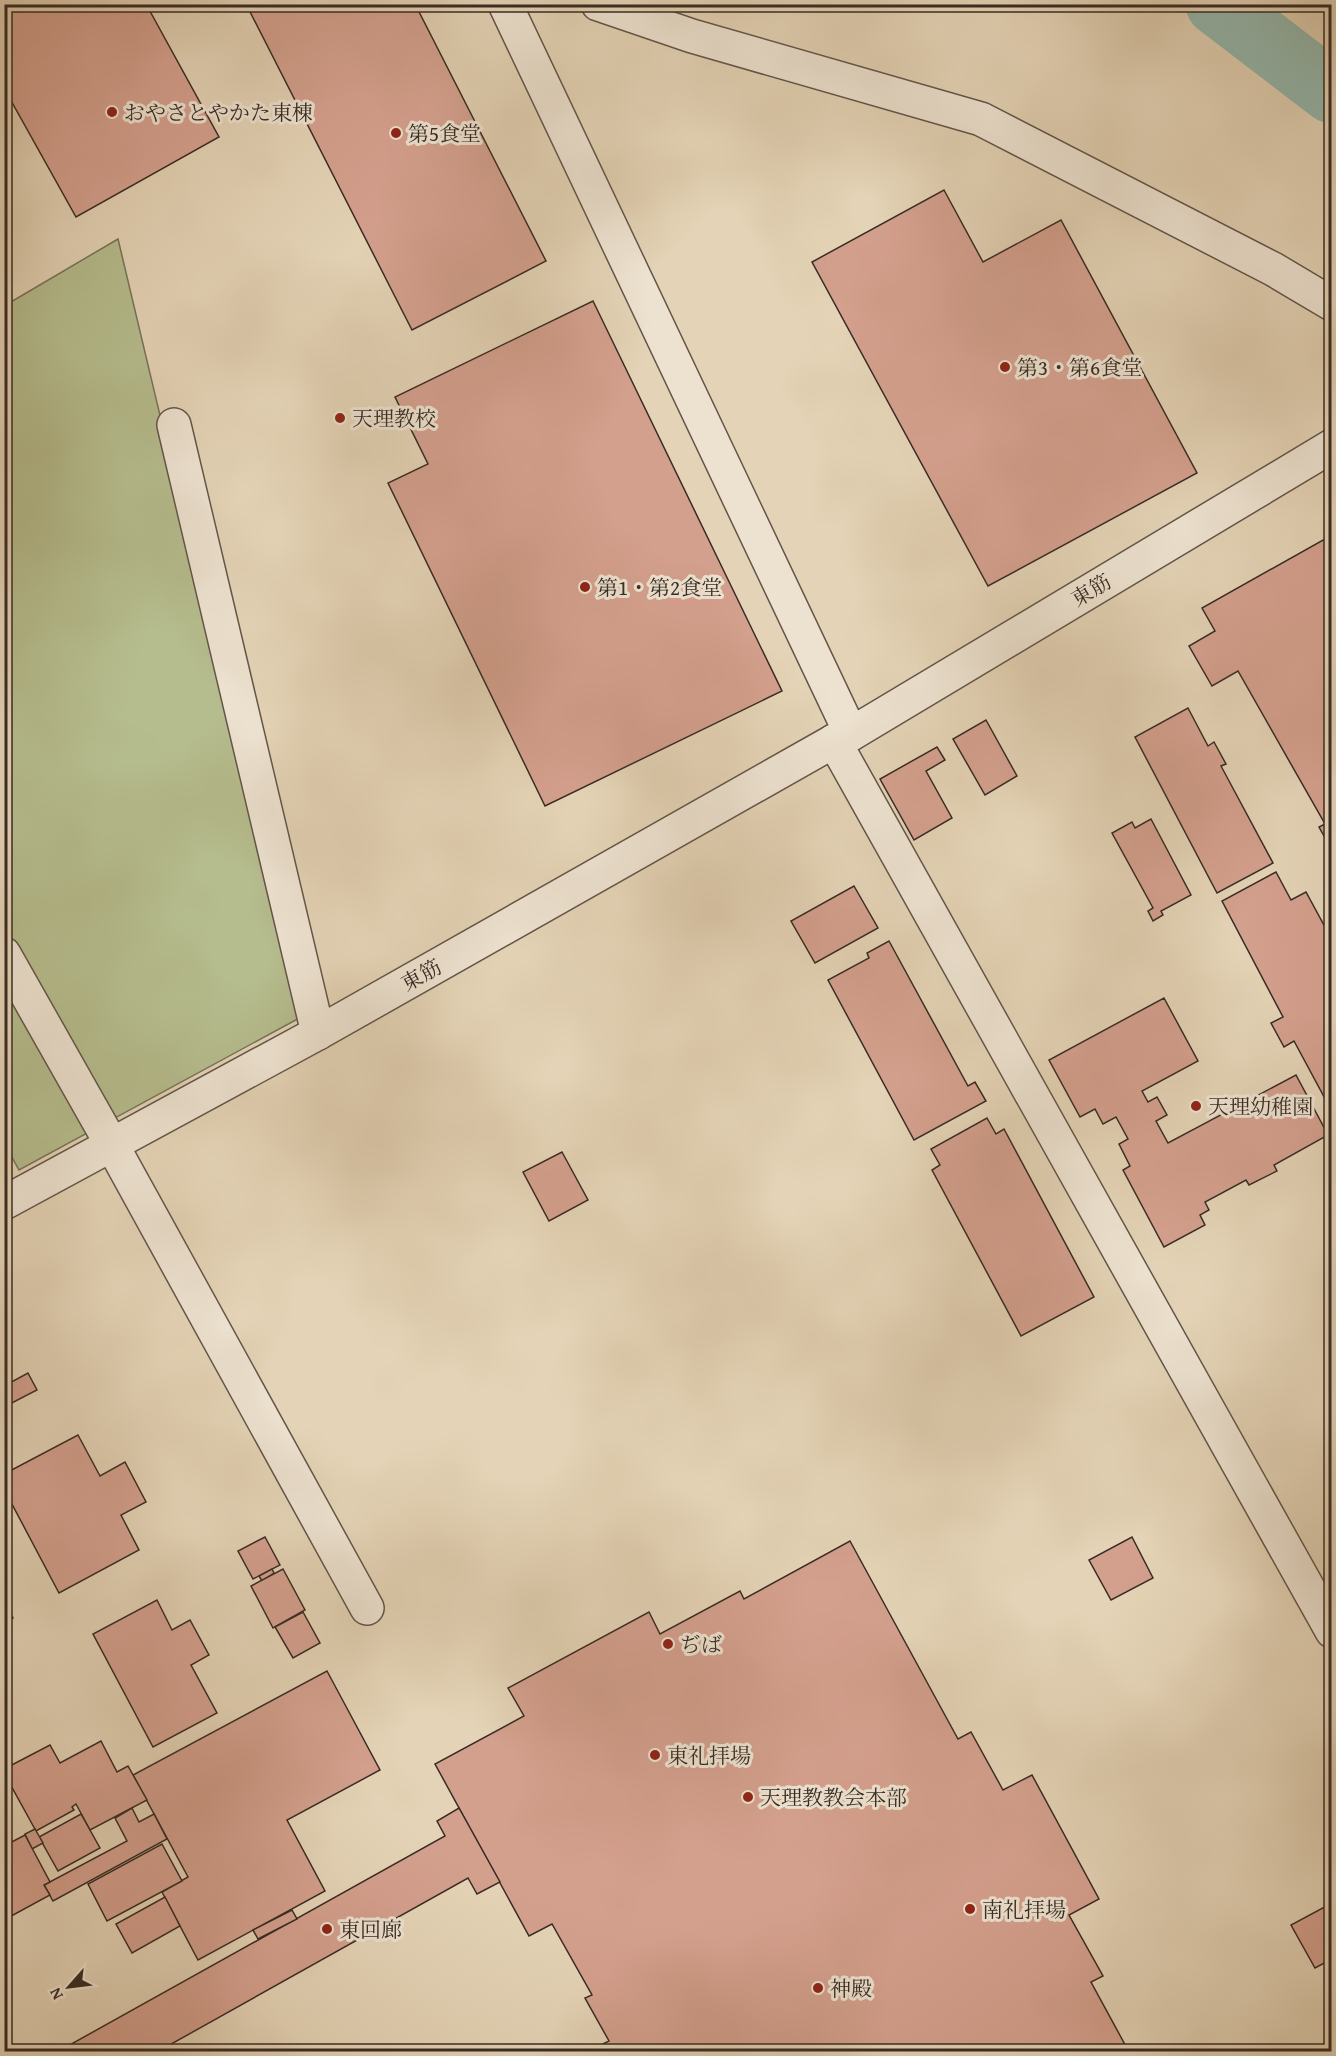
<svg xmlns="http://www.w3.org/2000/svg" width="1336" height="2056" viewBox="0 0 1336 2056" font-family="'Gentium Book Plus','Noto Serif JP',serif">
  <style>
    .green { fill: #b5bc8d; stroke: #767459; stroke-width: 1.5 }
    .lines { fill: none; stroke-linecap: round; stroke-linejoin: round }
    .river { stroke: #95b8ad; stroke-width: 63 }
    .building { fill: #d4a08e; stroke: #382c25; stroke-width: 1.5 }
    .minor-casing { stroke: #635649; stroke-width: 36 }
    .minor { stroke: #ede2d0; stroke-width: 33 }
    .poi-dot { fill: #8f2418; stroke: #ede2d0; stroke-width: 2 }
    .labels { text-anchor: middle; dominant-baseline: central; stroke-width: 6; stroke-linejoin: round; paint-order: stroke }
    .poi-label { font-size: 21px; fill: #382c25; stroke: #ede2d0; text-anchor: start }
    .street-label { font-size: 21px; fill: #382c25; stroke: #ede2d0 }
  </style>
  <rect width="100%" height="100%" fill="#e4d3b6"/>
  <filter id="stains"><feTurbulence type="fractalNoise" baseFrequency=".00333" numOctaves="4"/><feColorMatrix values="0 0 0 0 .2 0 0 0 0 .09 0 0 0 0 .02 0 0 0 .5 -.17"/></filter>
  <radialGradient id="worn" r=".72"><stop offset=".6" stop-color="#630" stop-opacity="0"/><stop offset="1" stop-color="#630" stop-opacity=".3"/></radialGradient>
  <path class="green" d="M118,239L303,1016L19,1170L4,1143V306Z"/>
  <g class="lines">
    <path class="river" d="M1217,4L1332,92"/>
  </g>
  <g class="building">
    <path d="M4,4H146L219,137L76,217L4,88Z"/>
    <path d="M246,4H415L546,261L412,330Z"/>
    <path d="M944,190L983,262L1061,220L1197,473L988,586L812,262Z"/>
    <path d="M593,301L782,691L545,806L388,483L428,464L395,397Z"/>
    <path d="M1332,535L1330,625L1332,831L1324,836L1319,827L1325,824L1238,671L1212,686L1189,646L1215,631L1202,608Z"/>
    <path d="M1188,708L1208,746L1214,742L1226,764L1221,766L1273,863L1217,893L1135,737Z"/>
    <path d="M986,720L1017,776L985,795L953,739Z"/>
    <path d="M937,747L945,760L926,771L952,818L914,840L880,779Z"/>
    <path d="M1151,819L1191,895L1161,911L1163,915L1153,921L1148,911L1153,908L1112,833L1132,822L1135,828Z"/>
    <path d="M1276,872L1291,900L1306,892L1332,940V1105L1329,1106L1294,1041L1284,1047L1271,1023L1283,1017L1222,901Z"/>
    <path d="M854,886L878,928L815,963L791,921Z"/>
    <path d="M889,941L968,1086L975,1082L986,1101L914,1140L828,980L869,958L867,953Z"/>
    <path d="M1164,998L1198,1061L1142,1091L1148,1102L1157,1097L1167,1115L1156,1121L1168,1143L1296,1075L1328,1135L1274,1165L1277,1171L1249,1185L1246,1180L1205,1202L1209,1210L1200,1215L1205,1225L1164,1247L1123,1170L1130,1166L1119,1144L1128,1139L1116,1117L1103,1124L1095,1109L1080,1117L1049,1060Z"/>
    <path d="M987,1118L996,1134L1004,1129L1094,1297L1021,1336L932,1170L940,1165L931,1149Z"/>
    <path d="M562,1152L588,1200L549,1221L523,1172Z"/>
    <path d="M28,1373L37,1390L4,1407V1382L6,1385Z"/>
    <path d="M78,1435L100,1476L125,1462L146,1502L121,1515L139,1550L59,1593L4,1489V1474Z"/>
    <path d="M265,1537L280,1565L253,1579L238,1551Z"/>
    <path d="M1132,1537L1153,1578L1111,1600L1089,1560Z"/>
    <path d="M850,1541L958,1739L971,1732L1003,1790L1032,1775L1099,1899L1069,1915L1103,1976L1091,1982L1129,2052H594L593,2049L609,2041L585,1998L592,1995L552,1924L529,1936L435,1764L524,1716L508,1688L649,1612L660,1634L740,1591L744,1599Z"/>
    <path d="M272,1569L274,1573L262,1581L259,1576Z"/>
    <path d="M283,1569L305,1610L273,1628L251,1586Z"/>
    <path d="M157,1600L172,1630L190,1620L209,1655L191,1665L217,1713L153,1747L93,1634Z"/>
    <path d="M4,1602L13,1618L4,1623Z"/>
    <path d="M303,1612L320,1643L293,1658L275,1627Z"/>
    <path d="M327,1671L380,1770L287,1820L325,1891L198,1960L162,1892L188,1877L133,1775Z"/>
    <path d="M101,1741L117,1772L128,1766L147,1800L90,1830L76,1804L72,1807L74,1810L36,1831L4,1773V1769L50,1745L60,1763Z"/>
    <path d="M132,1808L139,1822L154,1814L167,1839L53,1901L44,1885L127,1841L115,1818Z"/>
    <path d="M459,1808L500,1882L477,1894L468,1878L157,2052H57L445,1836L437,1821Z"/>
    <path d="M81,1814L100,1848L58,1871L39,1837Z"/>
    <path d="M35,1829L43,1843L32,1849L25,1834Z"/>
    <path d="M25,1835L50,1882L44,1885L50,1895L4,1920V1846Z"/>
    <path d="M162,1844L182,1881L107,1921L88,1884Z"/>
    <path d="M165,1897L180,1926L132,1953L116,1924Z"/>
    <path d="M1332,1903V1959L1315,1968L1291,1925Z"/>
    <path d="M292,1910L297,1919L258,1939L253,1930Z"/>
  </g>
  <g class="lines">
    <defs>
      <g id="minor">
        <path d="M505,4L851,734"/>
        <path d="M598,4L692,36L981,119L1273,269L1332,304"/>
        <path d="M174,425L318,1033"/>
        <path d="M834,741L1332,1631"/>
        <path d="M4,954L112,1145L367,1608"/>
        <path d="M4,1203L318,1033L834,741L851,734L1332,446"/>
      </g>
    </defs>
    <use href="#minor" class="minor-casing"/>
    <use href="#minor" class="minor"/>
  </g>
  <g class="poi-dot">
    <circle cx="112" cy="112" r="6"/>
    <circle cx="396" cy="133" r="6"/>
    <circle cx="1005" cy="367" r="6"/>
    <circle cx="340" cy="418" r="6"/>
    <circle cx="585" cy="587" r="6"/>
    <circle cx="1196" cy="1106" r="6"/>
    <circle cx="668" cy="1644" r="6"/>
    <circle cx="655" cy="1755" r="6"/>
    <circle cx="748" cy="1797" r="6"/>
    <circle cx="970" cy="1909" r="6"/>
    <circle cx="327" cy="1929" r="6"/>
    <circle cx="818" cy="1988" r="6"/>
  </g>
  <g class="labels">
    <g class="poi-label">
      <text x="124" y="112">おやさとやかた東棟</text>
      <text x="408" y="133">第5食堂</text>
      <text x="1017" y="367">第3・第6食堂</text>
      <text x="352" y="418">天理教校</text>
      <text x="597" y="587">第1・第2食堂</text>
      <text x="1208" y="1106">天理幼稚園</text>
      <text x="680" y="1644">ぢば</text>
      <text x="667" y="1755">東礼拝場</text>
      <text x="760" y="1797">天理教教会本部</text>
      <text x="982" y="1909">南礼拝場</text>
      <text x="339" y="1929">東回廊</text>
      <text x="830" y="1988">神殿</text>
    </g>
    <g class="street-label">
      <text transform="translate(1091 590) rotate(-31)">東筋</text>
      <text transform="translate(421 975) rotate(-29)">東筋</text>
    </g>
  </g>
  <rect width="1336" height="2056" fill="none" stroke="#e4d3b6" stroke-width="24"/>
  <rect x="6" y="6" width="1324" height="2044" fill="none" stroke="#382c25" stroke-width="3"/>
  <rect x="12" y="12" width="1312" height="2032" fill="none" stroke="#382c25" stroke-width="1.5"/>
  <g transform="translate(69 1987) rotate(242)" stroke="#ede2d0" stroke-width="4.5" paint-order="stroke">
  <path d="M0-4.5L10 22L0 15L-10 22Z" fill="#382c25"/>
  <text y="-9" font-size="16" font-weight="bold" text-anchor="middle" fill="#382c25">N</text>
  </g>
  <rect width="100%" height="100%" filter="url(#stains)"/>
  <rect width="100%" height="100%" fill="url(#worn)"/>
</svg>
